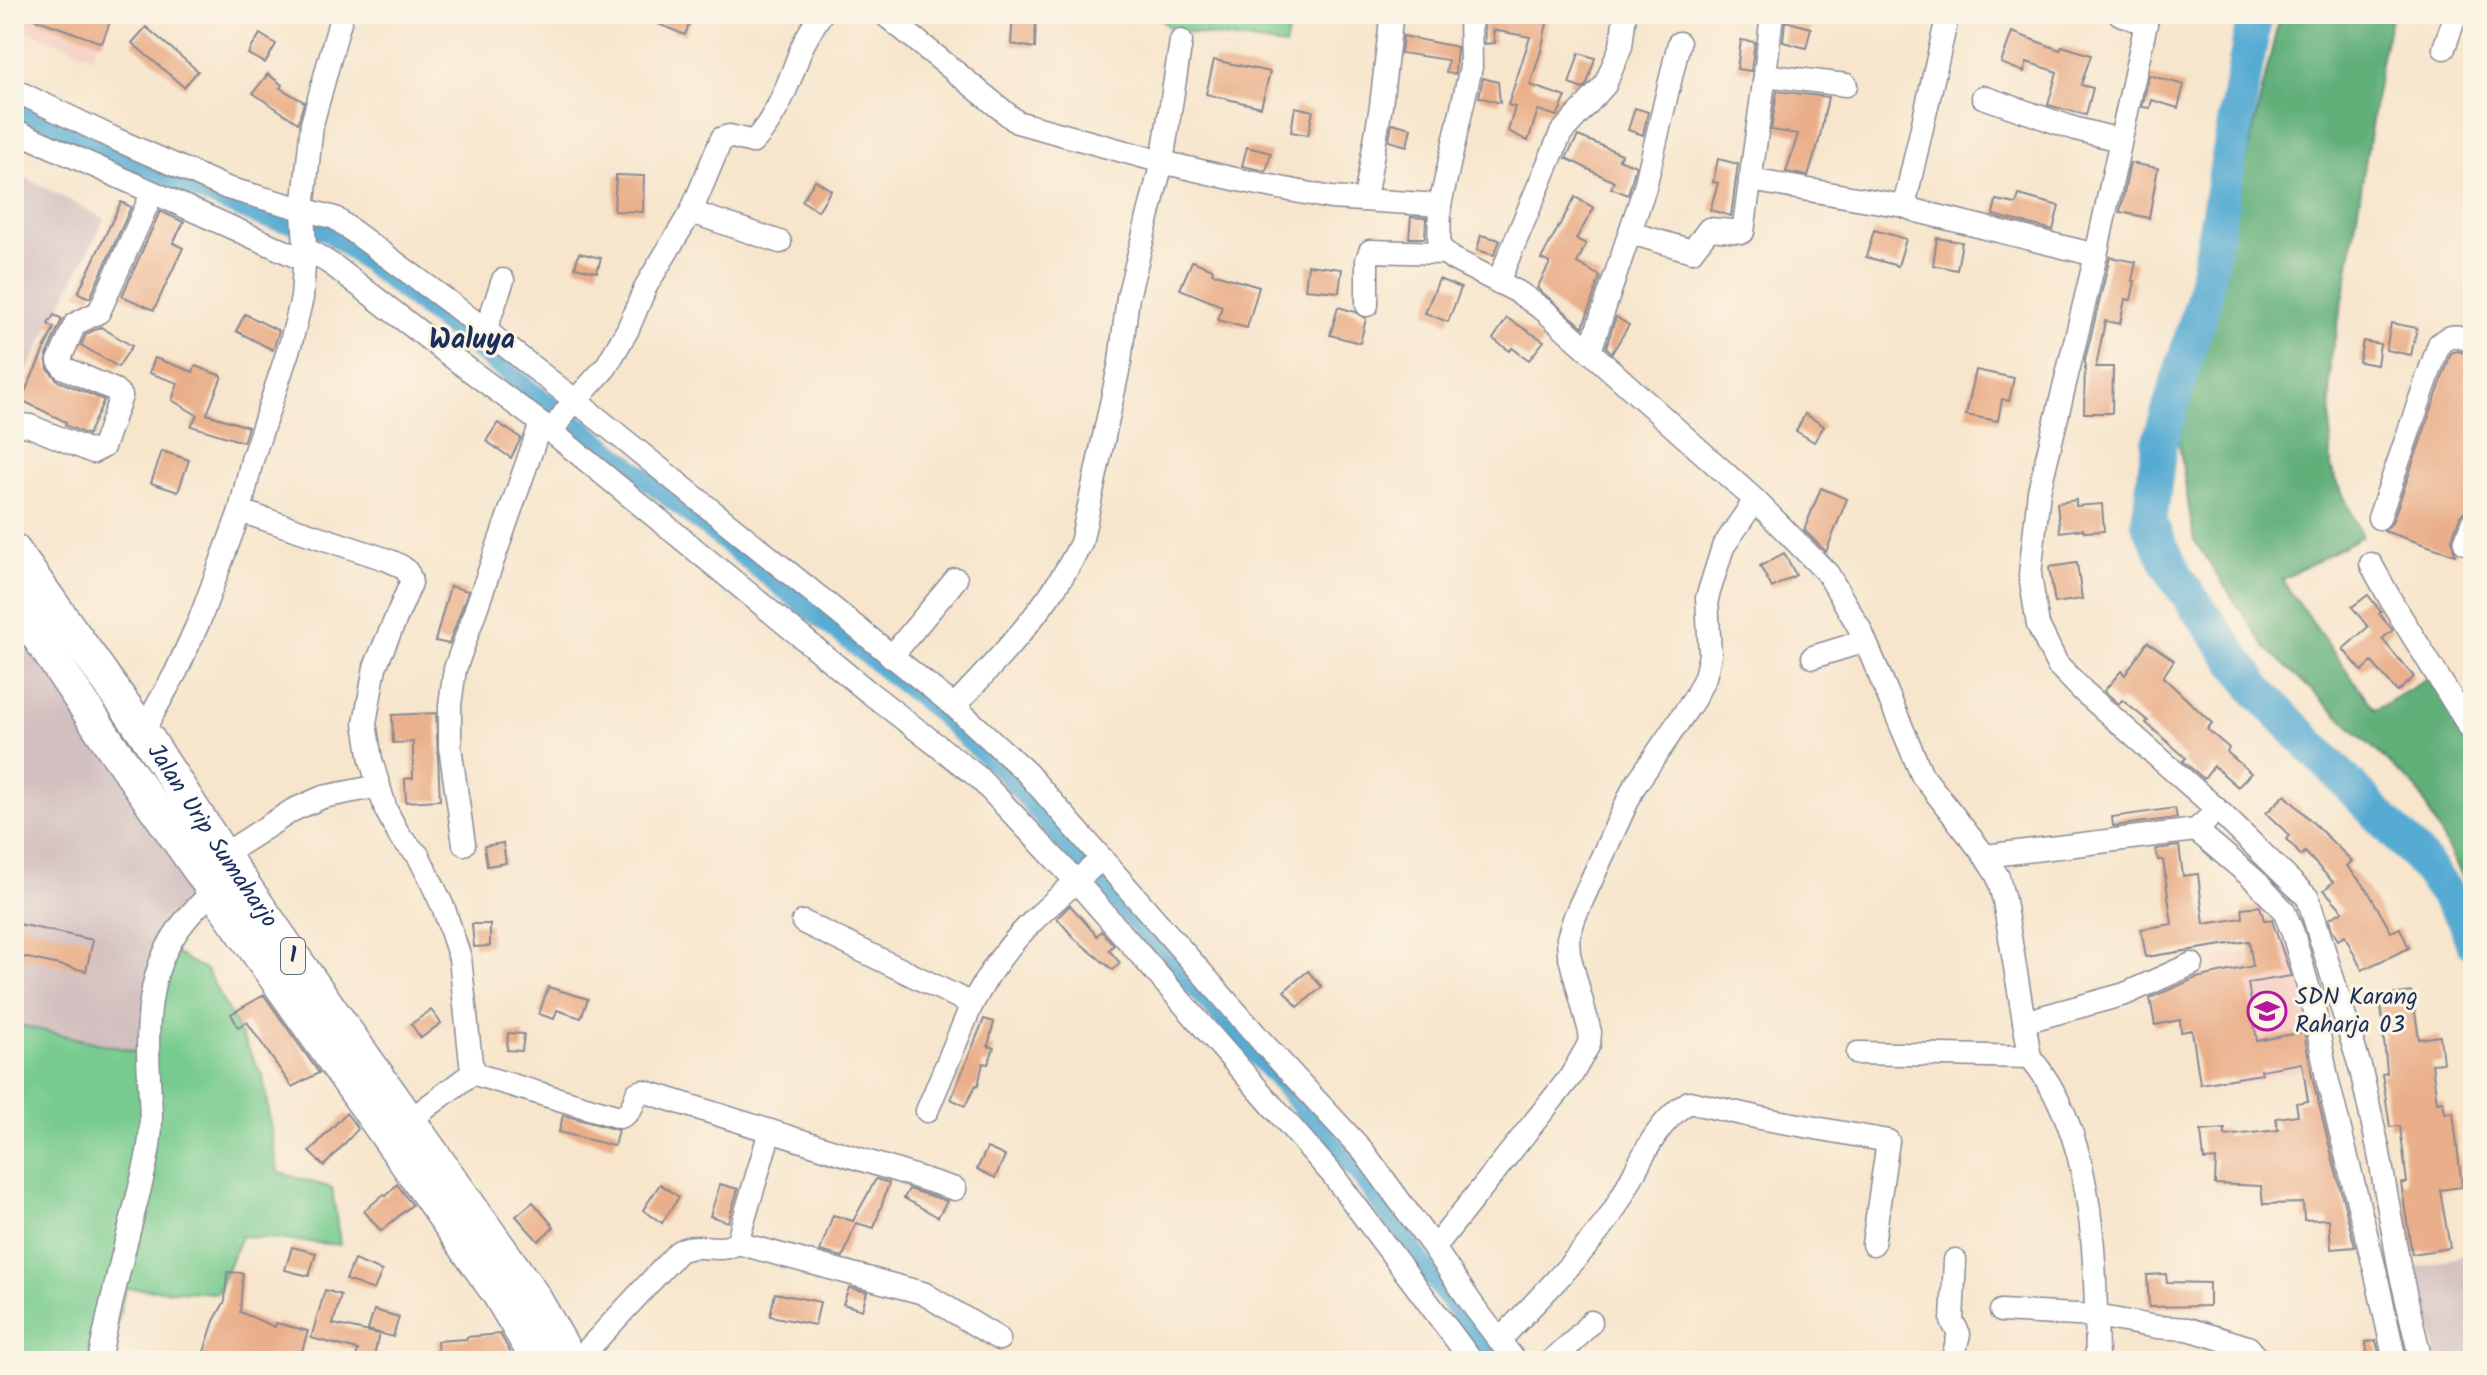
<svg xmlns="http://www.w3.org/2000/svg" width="2487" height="1375" viewBox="0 0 2487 1375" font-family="Kalam,sans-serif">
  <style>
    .built { fill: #f7d1c6 }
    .industrial { fill: #d2bfbf }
    .green { fill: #77cb8e; stroke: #497d76; stroke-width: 2 }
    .forest { fill: #61af79; stroke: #3e6f6c; stroke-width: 2 }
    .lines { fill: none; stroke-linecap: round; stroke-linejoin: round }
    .canal { stroke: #57abd3; stroke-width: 20 }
    .river { stroke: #57abd3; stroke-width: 36 }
    .building { fill: #eaaf8a }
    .minor-casing { stroke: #898a95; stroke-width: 25 }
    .highway-casing { stroke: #898a95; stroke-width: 35 }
    .minor { stroke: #fff; stroke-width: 22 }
    .highway { stroke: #fff; stroke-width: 32 }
    .labels { text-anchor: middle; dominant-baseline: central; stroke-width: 6; stroke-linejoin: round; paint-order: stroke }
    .shield { fill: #fcf5e5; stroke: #5e6a86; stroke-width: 2 }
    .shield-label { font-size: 22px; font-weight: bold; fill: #1b2f5e }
    .street-label { font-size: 24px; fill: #1b2f5e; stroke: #fcf5e5 }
    .poi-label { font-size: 24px; fill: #1b2f5e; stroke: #fcf5e5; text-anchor: start }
    .quarter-label { font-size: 28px; font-weight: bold; fill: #1b2f5e; stroke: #fcf5e5 }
  </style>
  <rect width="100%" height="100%" fill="#fcf5e5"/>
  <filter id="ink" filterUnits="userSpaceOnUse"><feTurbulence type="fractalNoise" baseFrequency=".0125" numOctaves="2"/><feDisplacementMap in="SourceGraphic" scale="16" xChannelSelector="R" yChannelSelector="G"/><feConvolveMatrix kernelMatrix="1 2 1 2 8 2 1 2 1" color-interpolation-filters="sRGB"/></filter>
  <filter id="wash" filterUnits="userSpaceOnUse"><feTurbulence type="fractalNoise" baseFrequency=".006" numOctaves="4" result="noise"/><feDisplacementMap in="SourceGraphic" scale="32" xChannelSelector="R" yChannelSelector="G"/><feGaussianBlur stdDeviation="1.8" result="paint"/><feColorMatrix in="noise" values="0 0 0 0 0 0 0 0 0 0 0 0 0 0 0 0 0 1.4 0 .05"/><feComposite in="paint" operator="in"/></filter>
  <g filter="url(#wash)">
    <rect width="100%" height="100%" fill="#f7e5cc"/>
    <g class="built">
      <path d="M14,14H104L93,57L14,25Z"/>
      <path d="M2293,944L2324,1063L2236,1086L2214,958Z"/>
    </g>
    <g class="industrial">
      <path d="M14,172L105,219L14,396Z"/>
      <path d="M14,605L209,880L153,941L145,1054L14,1024Z"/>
      <path d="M2473,1253V1361H2439L2416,1268Z"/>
    </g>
    <g class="green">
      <path d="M1155,14H1292L1285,46L1172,30Z"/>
      <path d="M153,941L207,971L263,1077L278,1172L332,1188L340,1245L241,1236L217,1293L125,1288L110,1361H14V1024L145,1054Z"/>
    </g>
    <path class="forest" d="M2280,14H2392L2382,57L2345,290L2330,361L2331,468L2362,536L2282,580L2375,710L2446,668L2473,715V897L2417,789L2266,648L2194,540L2177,431L2246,160Z"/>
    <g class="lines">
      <path class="canal" d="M14,109L184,185L264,218L327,231L531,391L582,428L936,710L1005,773L1061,839L1281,1083L1359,1174L1492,1361"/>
      <path class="river" d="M2255,14L2203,301L2159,444L2149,523L2176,578L2258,691L2419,857L2466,920L2473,942"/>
    </g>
    <g id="blocks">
      <g class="building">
        <path d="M27,14H113L102,43L27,16Z"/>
        <path d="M634,14H678L691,19L685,35Z"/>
        <path d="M1013,14H1036L1035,48L1011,44Z"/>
        <path d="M1506,14H1549L1541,51L1530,85L1566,97L1557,116L1538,110L1528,141L1508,131L1515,107L1508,105L1530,37L1493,30L1495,43L1485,44L1484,17Z"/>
        <path d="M1785,21L1811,28L1806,48L1783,42Z"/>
        <path d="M146,27L198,71L184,87L132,43Z"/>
        <path d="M2012,32L2060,50L2062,46L2091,55L2081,85L2093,88L2086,115L2048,105L2057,72L2027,62L2024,72L2001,63Z"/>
        <path d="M260,34L276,44L265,63L248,54Z"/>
        <path d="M1403,36L1457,47L1455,74L1446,73L1448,60L1401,53Z"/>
        <path d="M1741,40L1755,42L1751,71L1737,69Z"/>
        <path d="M1579,53L1595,58L1587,84L1583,89L1569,84Z"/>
        <path d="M1214,60L1270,72L1261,107L1206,94Z"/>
        <path d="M268,74L282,85L280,88L304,102L298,123L253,93Z"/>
        <path d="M2149,75L2184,85L2178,108L2152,100L2150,108L2142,107Z"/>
        <path d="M1483,78L1498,82L1500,103L1479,97Z"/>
        <path d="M1777,91L1828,97L1819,141L1808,176L1786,172L1798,134L1771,130Z"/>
        <path d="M1295,107L1313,111L1308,135L1291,132Z"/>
        <path d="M1635,108L1648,112L1643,135L1628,130Z"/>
        <path d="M1392,123L1411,128L1407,146L1389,141Z"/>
        <path d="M1578,136L1622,154L1619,159L1636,166L1628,195L1611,188L1614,182L1566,158Z"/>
        <path d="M1247,147L1271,153L1266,171L1242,166Z"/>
        <path d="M1718,159L1738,164L1731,216L1710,210L1718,183L1713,182Z"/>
        <path d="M2130,163L2158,168L2149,218L2120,212Z"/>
        <path d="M616,175L644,176L643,212L614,211Z"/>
        <path d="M815,180L831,190L818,211L802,201Z"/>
        <path d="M2019,195L2059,206L2053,230L1993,215L1996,200L2016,204Z"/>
        <path d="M1575,197L1594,208L1576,239L1586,244L1577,263L1600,276L1583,327L1537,288L1550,263L1541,259Z"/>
        <path d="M121,202L131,207L90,298L78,293Z"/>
        <path d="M160,211L184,222L173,243L183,248L154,310L122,296Z"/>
        <path d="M1411,217L1426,218L1425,238H1409Z"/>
        <path d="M1874,230L1906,239L1898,266L1866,257Z"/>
        <path d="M1481,235L1500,240L1494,255L1477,250Z"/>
        <path d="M1937,238L1962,242L1957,270L1933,265Z"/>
        <path d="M579,253L601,258L597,272L575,267Z"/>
        <path d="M2110,257L2136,262L2132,281H2135L2131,300L2125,299L2120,324L2105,321L2096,367H2113L2112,413H2084L2085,360Z"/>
        <path d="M1192,261L1213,269L1212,273L1259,287L1247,328L1218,320L1222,306L1180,289Z"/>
        <path d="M1308,265L1342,269L1339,292L1305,289Z"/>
        <path d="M1439,279L1461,288L1448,322L1425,313Z"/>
        <path d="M1338,307L1355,312L1366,319L1360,343L1330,335Z"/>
        <path d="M245,314L279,331L273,350L236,331Z"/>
        <path d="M54,315L62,319L46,356L48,369L58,381L104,400L88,435L65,425L66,422L21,400L54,328L48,324Z"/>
        <path d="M1616,317L1629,325L1612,353L1606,347Z"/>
        <path d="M1507,318L1544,341L1529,360L1512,348L1510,351L1493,339Z"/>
        <path d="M2391,323L2417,328L2411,355L2386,350Z"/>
        <path d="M101,327L132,346L118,367L81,345L86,334Z"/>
        <path d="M2363,341L2380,344L2377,365L2359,362Z"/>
        <path d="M2457,351L2473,355V507L2465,510L2460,516L2452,539L2455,555L2384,531L2392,523L2451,353Z"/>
        <path d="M155,358L193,372L195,366L222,376L207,414L248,427L243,442L191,426L197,415L172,400L178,383L149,373Z"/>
        <path d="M1976,370L2014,378L2009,401L2002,399L1998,421L1966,415Z"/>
        <path d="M1805,414L1824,426L1814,442L1796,431Z"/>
        <path d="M498,423L521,438L511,458L486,441Z"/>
        <path d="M162,451L189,460L178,492L151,483Z"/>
        <path d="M1821,488L1847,499L1826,552L1804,530Z"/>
        <path d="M2076,500V506L2102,504L2104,531L2084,532L2083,529L2060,532L2057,503Z"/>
        <path d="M1784,553L1796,575L1772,588L1760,566Z"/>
        <path d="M2077,563L2082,599L2055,603L2049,567Z"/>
        <path d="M450,586L468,591L449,644L435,641Z"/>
        <path d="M2368,595L2381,612L2379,614L2393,630L2382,639L2414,677L2397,692L2372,662L2362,671L2343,649L2368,627L2352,607Z"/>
        <path d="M2147,642L2174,660L2163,677L2212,723L2207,729L2229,748L2227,752L2251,773L2238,787L2214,766L2204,779L2183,761L2186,758L2146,723L2148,721L2122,700L2119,704L2104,691L2121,671L2125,675Z"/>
        <path d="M436,713L440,800L406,802L405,779L413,778V742L393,743L392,715Z"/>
        <path d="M2285,795L2352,861L2347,866L2367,889L2391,932L2400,928L2409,948L2362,970L2345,936L2338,940L2332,930L2329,919L2343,911L2324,890L2333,882L2305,852L2301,856L2287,839L2290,836L2266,813Z"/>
        <path d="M2175,808L2177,818L2113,826L2112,817Z"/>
        <path d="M503,843L506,863L487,866L484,846Z"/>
        <path d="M2179,846L2183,876L2198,874L2204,924L2243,918L2242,908L2260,906L2264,920H2272L2291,976L2248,983L2257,1041L2304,1032L2313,1081L2355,1247L2331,1249L2329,1219L2304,1220L2303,1203L2263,1204L2261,1186L2215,1184L2216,1159L2204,1160L2201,1131L2225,1129V1136L2278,1130L2276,1118L2298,1115L2296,1103L2308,1101L2302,1063L2261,1070L2262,1074L2200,1084L2192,1030L2181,1032L2180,1020L2155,1025L2150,998L2196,978L2253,966L2249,941L2146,957L2141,929L2172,924L2163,860H2158L2156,849Z"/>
        <path d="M1070,905L1097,936L1101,931L1114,945L1109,950L1120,963L1113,970L1075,939L1057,918Z"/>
        <path d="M14,923L93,940L86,971L14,955Z"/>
        <path d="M472,924H490V946L474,947Z"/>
        <path d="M1308,971L1322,987L1298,1007L1284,991Z"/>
        <path d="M548,987L588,999L581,1018L557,1010L554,1019L539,1014Z"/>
        <path d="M2412,992L2419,1039L2440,1036L2443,1063L2432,1064L2437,1102L2443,1101L2445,1113L2453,1112L2462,1187L2440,1190L2450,1248L2412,1254L2401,1183H2407L2400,1126L2390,1127L2382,1074L2387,1073L2380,996Z"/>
        <path d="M264,995L319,1073L292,1087L247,1022L238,1027L231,1014Z"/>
        <path d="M431,1010L441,1023L421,1038L411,1024Z"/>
        <path d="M984,1019L994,1022L988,1046L994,1048L988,1064L983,1063L978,1086L976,1085L965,1106L951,1099Z"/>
        <path d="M508,1033L524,1034L522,1051L507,1050Z"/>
        <path d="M346,1113L358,1129L324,1166L309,1152Z"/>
        <path d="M563,1115L618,1130L614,1146L559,1132Z"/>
        <path d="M987,1148L1005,1156L995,1178L977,1169Z"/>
        <path d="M876,1179L889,1183L874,1228L856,1223L843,1257L820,1251L833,1215L853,1221Z"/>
        <path d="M397,1184L412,1205L381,1231L364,1211L384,1194L386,1196Z"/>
        <path d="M660,1184L679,1197L662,1223L643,1210Z"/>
        <path d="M720,1184L738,1189L728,1222L710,1216Z"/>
        <path d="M909,1189L947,1201L938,1217L904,1198Z"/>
        <path d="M533,1202L554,1227L538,1241L516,1216Z"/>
        <path d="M292,1247L316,1253L309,1276L285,1270Z"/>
        <path d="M354,1260L382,1271L374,1290L346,1280Z"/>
        <path d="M227,1272L243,1273L240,1312L275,1327L276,1323L308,1331L299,1361H201L214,1321L225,1301Z"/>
        <path d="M2166,1274L2167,1282L2209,1283V1306L2149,1307L2147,1275Z"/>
        <path d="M849,1288L867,1292L862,1310L843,1304Z"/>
        <path d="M325,1290L341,1295L333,1324L379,1334L373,1361H355L358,1350L311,1338Z"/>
        <path d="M775,1293L820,1302L815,1325L770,1316Z"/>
        <path d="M374,1310L399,1317L393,1337L368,1330Z"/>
        <path d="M500,1334L513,1357L438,1360L437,1341L467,1339V1337Z"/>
        <path d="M2376,1341L2381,1360L2368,1361L2366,1342Z"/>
      </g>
    </g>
  </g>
  <g filter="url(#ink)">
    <use href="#blocks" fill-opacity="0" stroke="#898a95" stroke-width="2"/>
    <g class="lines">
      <defs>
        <g id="minor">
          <path d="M884,14L1017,122L1162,162L1239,180L1331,198L1440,205"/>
          <path d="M1470,14L1471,67L1440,205L1439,247L1453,259L1518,292L1545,311L1755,500L1828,574L1860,629L1922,775L1985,856L1998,877L2004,901L2030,1057C2097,1136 2095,1263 2097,1361"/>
          <path d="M2120,14L2146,24"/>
          <path d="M2148,14L2096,255L2039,491L2030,575L2038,625L2057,664L2083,691L2218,810L2308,898L2361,1070L2378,1148L2400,1271L2421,1361"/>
          <path d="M2444,48L2456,14"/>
          <path d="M1765,75L1772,14"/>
          <path d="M14,90L115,139L227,188L335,218L453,305L576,401L954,706L1027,773L1264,1044L1363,1151L1434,1248L1474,1307L1515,1361"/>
          <path d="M1983,97L2076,129L2120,140"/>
          <path d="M14,130L304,260"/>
          <path d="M1750,180L1904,206L1917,211L2096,255"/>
          <path d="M1365,199L1381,106L1391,20L1395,14"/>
          <path d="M1904,206L1948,14"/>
          <path d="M691,212L722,138L729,136L753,142C779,115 789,81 802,47C807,36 814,25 821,14"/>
          <path d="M1631,233L1692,251L1709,229L1743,232L1765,75L1846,85"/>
          <path d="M305,248L334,266L456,360L541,423L866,690L978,777L1076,881L1332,1174L1472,1361"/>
          <path d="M1498,282L1561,133L1605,85L1621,46L1625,14"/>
          <path d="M1367,305V260L1370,251L1444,253"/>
          <path d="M486,329L503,280"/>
          <path d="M1590,351L1645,187L1679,43"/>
          <path d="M14,427L22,425L30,426L93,452L103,447L121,396L115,390L64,368L59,361L75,324L99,312L152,194"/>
          <path d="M551,432L566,411L606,367L628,329L646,286L691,212L780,242"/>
          <path d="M240,511L385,559C398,564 410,568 411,583L375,667L365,723L371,760L386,810L400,837L418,855L430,879L444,909L460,958L471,1063L475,1071L481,1076L619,1117C631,1114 633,1104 637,1093L643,1091L955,1189"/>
          <path d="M2379,518L2439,344C2452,333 2458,336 2473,341"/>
          <path d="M2465,543L2473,521"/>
          <path d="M2371,564L2393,604L2473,733"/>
          <path d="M891,657L956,579"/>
          <path d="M1813,657L1865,641"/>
          <path d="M954,706C1000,658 1052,603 1081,543L1120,362L1128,297L1162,162L1181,41"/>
          <path d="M143,731L176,672L200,619L240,511L252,460L291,342L302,298L305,248L303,210L312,124L342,14"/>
          <path d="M2196,830L2257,882L2284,911L2293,933L2314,1008L2327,1078L2376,1274L2395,1361"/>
          <path d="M464,844L450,747V705L455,669L541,423"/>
          <path d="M223,855L293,810L323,797L379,786"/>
          <path d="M1985,856L2196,830L2207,820"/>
          <path d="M803,922L972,1004C979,992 986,978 995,966C1023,924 1065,893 1102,858"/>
          <path d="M2024,1022L2125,994L2192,964"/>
          <path d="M1858,1053L2030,1057"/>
          <path d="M927,1111L972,1004"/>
          <path d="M410,1120L475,1071"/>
          <path d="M737,1243L770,1131"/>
          <path d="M1434,1248L1571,1076L1589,1044L1590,1032L1569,954L1568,938L1575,916L1634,787L1694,699L1705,677L1710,655L1707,598L1723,547L1755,500"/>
          <path d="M2001,1311L2096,1316L2157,1327L2188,1329L2248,1347L2260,1361"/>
          <path d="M1499,1341C1535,1302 1574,1264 1606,1222C1634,1184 1647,1127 1689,1102L1760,1118L1888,1141L1873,1244"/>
          <path d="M99,1361C108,1315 119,1269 131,1223C137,1198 145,1172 149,1146C153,1122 150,1101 149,1078C145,1001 151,942 215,891"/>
          <path d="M577,1361L678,1252C697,1240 720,1255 737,1243L923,1293L999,1339"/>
          <path d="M1551,1361L1574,1341L1591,1322"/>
          <path d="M1952,1361L1959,1334L1952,1321L1955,1260"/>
        </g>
        <g id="highway">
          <path id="s1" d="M14,550L143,731L223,855L301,967L533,1295L571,1361"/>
          <path d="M14,601L114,750L499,1295L538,1361"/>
        </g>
      </defs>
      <use href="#minor" class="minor-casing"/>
      <use href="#highway" class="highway-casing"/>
      <use href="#minor" class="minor"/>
      <use href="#highway" class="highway"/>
    </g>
  </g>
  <defs>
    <symbol id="school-ring" viewBox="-11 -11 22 22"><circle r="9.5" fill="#fcf5e5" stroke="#b5179e" stroke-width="1.5"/><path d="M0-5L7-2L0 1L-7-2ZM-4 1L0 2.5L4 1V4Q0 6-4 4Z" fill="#b5179e"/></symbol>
  </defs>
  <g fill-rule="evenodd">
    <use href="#school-ring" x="2245" y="989" width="44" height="44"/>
  </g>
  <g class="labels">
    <rect class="shield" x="281" y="938" width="24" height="36" rx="6"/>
    <g class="shield-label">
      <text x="293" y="956">1</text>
    </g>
    <g class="street-label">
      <text stroke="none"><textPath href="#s1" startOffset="348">Jalan Urip Sumaharjo</textPath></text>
    </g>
    <g class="poi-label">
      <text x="2295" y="997">SDN Karang<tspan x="2295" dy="28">Raharja 03</tspan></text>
    </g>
    <g class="quarter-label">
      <text x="472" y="340">Waluya</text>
    </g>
  </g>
  <rect width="2487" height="1375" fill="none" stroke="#fcf5e5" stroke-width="48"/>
</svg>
